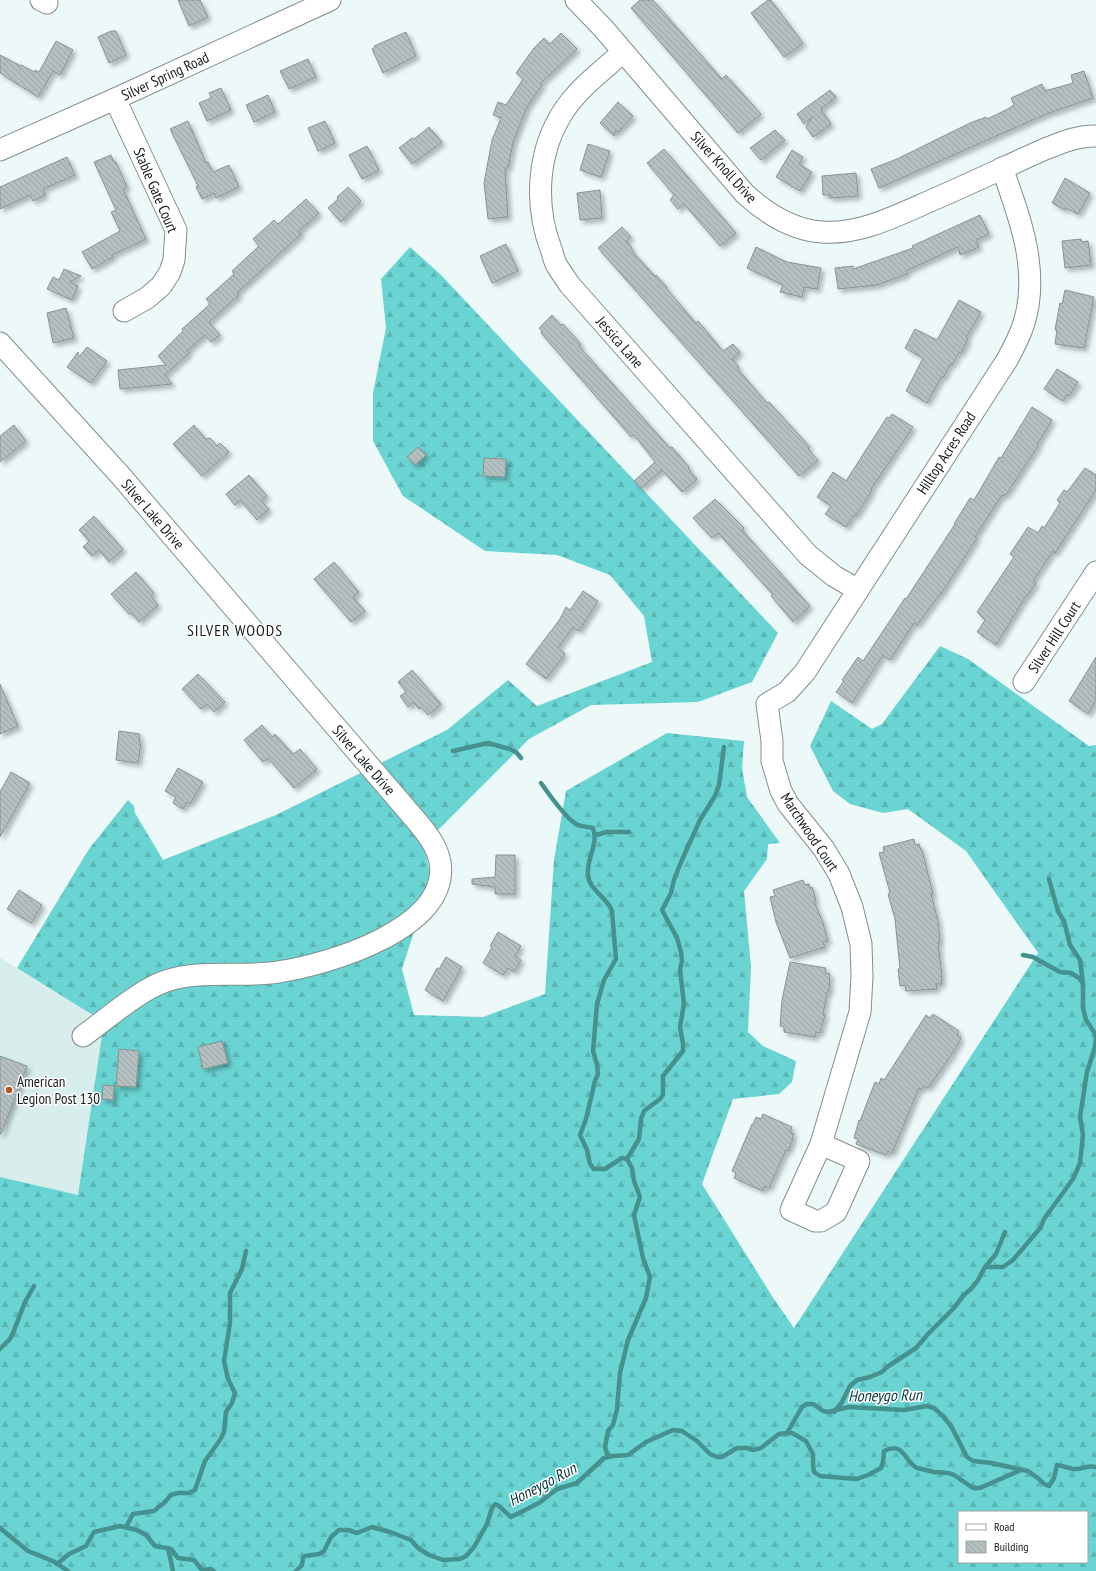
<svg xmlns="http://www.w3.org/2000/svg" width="1096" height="1571" viewBox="0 0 1096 1571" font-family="'PT Sans Narrow',sans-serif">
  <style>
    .built { fill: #d7eeed }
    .forest { fill: url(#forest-firs); fill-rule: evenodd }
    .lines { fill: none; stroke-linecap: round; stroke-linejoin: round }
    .stream { stroke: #449190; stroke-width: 4.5 }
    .building { fill: url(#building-back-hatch); stroke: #889493; filter: url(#shadow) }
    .minor-casing { stroke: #838f8e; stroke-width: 23 }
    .minor { stroke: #fff; stroke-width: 21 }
    .poi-dot { fill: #b95423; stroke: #fff; stroke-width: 1.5 }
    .labels { text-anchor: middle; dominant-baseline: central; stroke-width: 3; stroke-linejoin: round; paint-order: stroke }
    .street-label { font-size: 15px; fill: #171c1c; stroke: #fff }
    .poi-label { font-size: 15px; fill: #171c1c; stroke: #fff; text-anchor: start }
    .neighbourhood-label { font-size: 16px; letter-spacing: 1px; fill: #171c1c; stroke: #fff }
    .water-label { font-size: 16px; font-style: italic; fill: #023737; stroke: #fff }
  </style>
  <defs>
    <pattern id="forest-firs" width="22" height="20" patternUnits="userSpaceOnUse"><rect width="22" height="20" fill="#69d4d2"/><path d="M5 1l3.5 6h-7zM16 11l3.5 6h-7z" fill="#5ab5b4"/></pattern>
    <pattern id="building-back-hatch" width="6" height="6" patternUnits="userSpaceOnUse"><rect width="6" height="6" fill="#b3c0bf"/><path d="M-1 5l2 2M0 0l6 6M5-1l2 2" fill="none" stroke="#99a4a4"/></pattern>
    <filter id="shadow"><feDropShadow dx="3.5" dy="3.5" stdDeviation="2" flood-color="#0004"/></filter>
  </defs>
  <rect width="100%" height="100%" fill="#ecf9f8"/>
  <path class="built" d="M0,958L104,1022L78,1196L0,1177Z"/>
  <path class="forest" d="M410,247L441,275L778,633L752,682L698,702L591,705L529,739L424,844L431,879L402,969L414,1015L483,1017L545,994L554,860L566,791L667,733L744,741L742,768L747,797L780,843L768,844L767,859L744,891L751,967L748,1032L763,1046L796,1061L792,1082L779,1094L733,1099L702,1184L772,1296L794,1328L1038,953L966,851L908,809L883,813L850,804L833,791L810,746L831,701L872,729L882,724L940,646L968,659L1089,746L1096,745V1571H0V1177L78,1195L104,1022L17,968L89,849L128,800L134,806L135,813L163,860L276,815L447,730L508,680L537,706L652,662L644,616L610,575L557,555L485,551L403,496L373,441V393L386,328L381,279ZM959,1512H1087V1562H959Z"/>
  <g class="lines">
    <g class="stream">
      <path d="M453,751L488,743L510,749L516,752L521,758"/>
      <path d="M541,783C548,793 568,821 578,825C583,827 589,827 593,828C599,844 586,859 588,875C589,890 607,897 612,911L616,959L604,980L597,1004L593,1051L597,1065L598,1074L595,1081L586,1119L580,1135L587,1150L590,1164L594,1169H605L622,1158L627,1159"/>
      <path d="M596,835L607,832H629"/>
      <path d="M1023,955L1033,957L1060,972L1071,973L1079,978L1082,982"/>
      <path d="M627,1159L639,1139L641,1119L644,1111L660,1099L663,1095V1076L683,1051V1044L680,1027L684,1004L680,970L682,961L681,952L677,938L662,910L671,893L674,880L681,862L700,820L715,796L719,785L724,747"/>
      <path d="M985,1267H1003L1013,1260L1041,1227L1044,1219L1073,1179L1080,1163L1083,1135L1080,1117L1087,1072L1095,1047L1096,1038L1094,1032L1086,1020L1083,1008V984L1080,960L1070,945L1064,921L1058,911L1049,879"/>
      <path d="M0,1349L10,1339L13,1333L25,1302L34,1286"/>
      <path d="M834,1412L842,1402L850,1386L857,1380L870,1377L882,1372L887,1367L916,1348L929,1333L953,1309L964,1295L972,1288L978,1280L985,1267L996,1254L1005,1232"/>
      <path d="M787,1433L802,1407L807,1404H813L823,1411L828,1412L849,1407L904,1410L927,1406L934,1408L943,1416L951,1426L967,1457L973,1461L991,1463L1028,1471L1039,1479L1044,1484L1049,1486L1054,1478L1057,1465C1063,1466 1068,1468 1073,1469C1082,1470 1086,1465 1096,1467"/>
      <path d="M608,1457L605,1447L608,1431L613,1425L617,1409L620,1373L628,1340L646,1298L650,1277L643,1258L634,1215L640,1197L634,1181L632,1168L627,1159"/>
      <path d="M126,1527L133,1514L154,1511L164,1503L171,1495L178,1493H189L195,1490L205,1461L220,1440L224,1432L226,1412L232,1403L235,1393L228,1379L224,1361L230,1323V1293L242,1269L246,1251"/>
      <path d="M0,1528L28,1551L53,1561L68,1571"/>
      <path d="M168,1548L173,1571"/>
      <path d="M57,1564L69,1554L86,1546L94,1532L120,1526L137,1530L146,1535L155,1546L171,1549L178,1558L194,1560L202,1570L211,1569L214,1571"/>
      <path d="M296,1571L302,1565L303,1558L305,1556L319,1554L324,1551L331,1537L339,1530H348L357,1533L372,1527L390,1532L411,1540L418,1548L429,1555L443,1560L460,1559L466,1556L474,1547L487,1524L492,1508L495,1504L499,1506L511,1517L539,1503L557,1489L577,1483L604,1458L613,1456L628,1455L646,1442L673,1430L682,1431L697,1441L710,1454L717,1457H722L737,1448H747L753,1450L761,1448L779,1434L787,1433H792L806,1441L813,1454V1465L814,1472L820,1476L857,1479L868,1475L881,1468L883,1462L884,1451C904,1441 904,1461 917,1468L934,1472L948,1473L954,1475L973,1488H980L1021,1470"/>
    </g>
  </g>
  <g class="building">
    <path d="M178,0H200L208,17L189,26Z"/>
    <path d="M640,0H653L722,79L726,75L761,114L738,133L631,8Z"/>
    <path d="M768,0H771L803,43L784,57L751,13Z"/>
    <path d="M111,31H116L126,55L109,63L98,37Z"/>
    <path d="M406,32L416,56L383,73L372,49L375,47L374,46Z"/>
    <path d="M561,33L577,49L540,84L542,85L527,107L513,143L508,168H505L508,217L488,219L484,183L492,140L501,118L493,115L498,102L506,105L523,79L516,73L534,48L544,38L550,44Z"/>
    <path d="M56,41L73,50L60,75L53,71L38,97L0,73V55L21,66V65L34,72L35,70L39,72Z"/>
    <path d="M308,59L316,77L289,89L280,71Z"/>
    <path d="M1084,71L1093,98L1046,114L879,188L871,169L897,159L970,123L986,117L987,119L1006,110L1014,105L1011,98L1042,84L1045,91L1073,83L1071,75Z"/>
    <path d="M221,88L231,110L207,121L199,103L211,98L209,93Z"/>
    <path d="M830,90L836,97L821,109L831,124L813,137L806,127L812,117L804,124L797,114Z"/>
    <path d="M268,95L275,112L254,122L246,105Z"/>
    <path d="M618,102L633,116L618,132L616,130L614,136L600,123Z"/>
    <path d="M188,121L206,163L208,162L213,172L229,165L239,187L216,198L214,193L202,199L196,187L198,186L170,129Z"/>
    <path d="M325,121L335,143L318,151L308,128Z"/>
    <path d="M429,127L442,142L412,164L399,148L412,138L414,139Z"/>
    <path d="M775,130L785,140L761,160L750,148Z"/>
    <path d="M588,144L610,151L601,177L580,170Z"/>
    <path d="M367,146L379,170L362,179L349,155Z"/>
    <path d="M664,149L736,233L720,246L684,204L678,209L670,200L674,195L647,163Z"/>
    <path d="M792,150L803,157L799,164L812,172L800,191L776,177Z"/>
    <path d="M111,155L114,162H116L127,187L123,189L146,239L112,255L113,257L92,269L82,252L120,231L111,212L116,210L94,162Z"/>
    <path d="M67,157L75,175L43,189L45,195L33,201L30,195L0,209V187Z"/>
    <path d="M856,173L858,196L830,198V195H823L822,176Z"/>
    <path d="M1065,178L1090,193L1078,214L1066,208L1065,210L1052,203Z"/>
    <path d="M348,187L361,201L341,222L328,208L338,199L337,197Z"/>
    <path d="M600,190L602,218L580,220L577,193Z"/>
    <path d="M306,199L319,213L299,231L301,234L237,293L239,295L209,322L220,335L211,342L205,335L187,351L189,353L165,375L172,384L120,389L118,370L166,365L158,356L183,331L182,329L210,304L206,299L234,274L232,271L259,246L253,239L274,220L278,224Z"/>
    <path d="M980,215L989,234L976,240L979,247L960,255L958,247L906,271L907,274L877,285L838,289L835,268L853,266V269L913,248L912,246Z"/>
    <path d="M622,227L631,237L626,241L632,248V251L655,276L656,275L667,287L666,288L696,323L698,321L723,351L733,344L740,352L732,359L739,367L737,368L767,403L769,402L810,447L808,449L818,460L799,476L598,248Z"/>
    <path d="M1081,239L1082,242L1088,241L1091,265L1065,268L1062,241Z"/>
    <path d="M506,244L518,271L492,283L480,256Z"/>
    <path d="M756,247L787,262L821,268L817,289L804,287L802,297L780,292L783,285L747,268Z"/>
    <path d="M64,269L81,276L70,282L78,286L72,300L47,289L53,277L59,280Z"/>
    <path d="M1065,290L1094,297L1084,348L1055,344L1057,330H1055L1060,303L1062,304Z"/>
    <path d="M959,300L981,312L966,338L968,339L961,353L959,352L952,365L950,364L943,378L941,377L927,403L906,391L923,358L905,348L915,329L937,340Z"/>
    <path d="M66,308L74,338L53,343L47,313Z"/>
    <path d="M552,315L561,325L563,324L581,344L579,346L670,448L672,447L689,467L688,468L697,479L682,492L662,470L641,488L634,481L655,462L634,435L631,437L541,333L542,331L539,328Z"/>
    <path d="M87,347L107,361L91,383L67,367L78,352L79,357Z"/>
    <path d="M1057,369L1078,382L1069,396L1067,394L1063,401L1044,389Z"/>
    <path d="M1032,407L1052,420L1037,445L1038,446L1008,492L1004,496L1002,495L975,537L977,538L941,594H940L917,625L914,623L890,660L883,655L852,703L836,692L844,681L842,680L858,657L863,661L905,598L906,599L955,524H954L970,498L974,500L999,457L1001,458Z"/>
    <path d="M892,414L913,427L871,489L872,490L856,516L854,515L846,527L825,514L831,506L817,497L833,472L846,481L887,417L889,418Z"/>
    <path d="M14,425L26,441L0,462V436Z"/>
    <path d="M194,425L206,439L210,438L217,446L220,443L229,452L202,476L173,444Z"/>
    <path d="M418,447L426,455L415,465L407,457Z"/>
    <path d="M484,458L506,459L505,477L483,476Z"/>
    <path d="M1085,468L1096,475V490L1055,553L1053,551L1033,581L1036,583L1027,596H1026L996,645L977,632L985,620L977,612L1014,557L1010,554L1028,527L1038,533L1042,526L1044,528L1060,503L1057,500L1064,490L1067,492Z"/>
    <path d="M249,475L267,496L261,501L269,509L257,520L240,500L235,505L226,494Z"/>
    <path d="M715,499L744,528L742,530L751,540L810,606L793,622L771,596L773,595L718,533L712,538L693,518Z"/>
    <path d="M94,516L123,549L109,562L99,550L92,556L83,547L89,541L79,530Z"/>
    <path d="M334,562L359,592L353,597L365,611L351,622L314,579Z"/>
    <path d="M136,572L154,593L151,596L158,605L139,622L131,613L129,614L111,594Z"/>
    <path d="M583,591L598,601L579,631L573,627L558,648L565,654L546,679L526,664L560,619L566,607L570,610Z"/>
    <path d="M1096,657V700L1088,714L1069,701Z"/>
    <path d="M412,670L441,704L428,715L421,707L419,709L413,702L408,707L400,696L406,692L398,682Z"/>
    <path d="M198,674L225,702L214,712L207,704L201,709L182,689Z"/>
    <path d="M0,684L18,726L0,734Z"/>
    <path d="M262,725L272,737L275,734L293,754L300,749L317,769L294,788L268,758L263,762L244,740Z"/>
    <path d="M119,731L140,734L139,742L141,743L138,763L116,760Z"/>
    <path d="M178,768L203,782L190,804L187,802L183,809L173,803L176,797L165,791Z"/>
    <path d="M11,772L30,783L0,837V792Z"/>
    <path d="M914,839L915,845L919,844L921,850H922L933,894H931L938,921L940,942H938L942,977H941L942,984H936L937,989L906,991L905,985L900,986L898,969H900L895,919L888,894L890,893L879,853L884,852L883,847Z"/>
    <path d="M496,855H515V894H495V887L472,884V879L495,877Z"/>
    <path d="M803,880L805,885L809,884L810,888L812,887L816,900L814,901L823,923L828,941L823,942L825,947L790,958L776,922L770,897L775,896L773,890Z"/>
    <path d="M19,890L42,905L31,923L7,909Z"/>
    <path d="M498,932L521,946L515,956L521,960L514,972L508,968L503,975L483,963L492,947L490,946Z"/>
    <path d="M446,957L462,967L443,1001L425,990L437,968L439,969Z"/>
    <path d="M790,962L826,968L825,973L830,974L829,992H827L823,1015H825L820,1033L816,1032L815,1037L784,1032V1027L780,1026L782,1000Z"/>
    <path d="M933,1014L959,1031L957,1035L961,1038L952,1054L928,1088L924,1086L921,1090L919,1088L892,1153L888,1151L886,1155L856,1144L858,1139L854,1138L859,1120L860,1121L875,1082L879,1084L881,1078L884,1080L926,1015L930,1018Z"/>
    <path d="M222,1041L228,1063L203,1069L198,1047Z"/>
    <path d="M119,1049L139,1051L136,1087L116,1086Z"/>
    <path d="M0,1056L27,1066L1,1134H0Z"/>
    <path d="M103,1085L114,1086L113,1100L102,1099Z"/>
    <path d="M763,1114L792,1127L790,1132L794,1134L792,1139H793L788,1151L786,1150L769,1188L765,1186L763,1191L734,1178L736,1173L732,1171L752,1124H753L756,1117L761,1119Z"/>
  </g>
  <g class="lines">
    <defs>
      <g id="minor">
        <path d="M41,0L47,3"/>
        <path d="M576,0L603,28L745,194C767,214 792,230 822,232C862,235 902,213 937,198C974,182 1009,165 1045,149C1061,143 1079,135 1096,136"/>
        <path d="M623,52C603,70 580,87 565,109C537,150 534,204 551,249C553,254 554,261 557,266C561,272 565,278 569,284L808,555L834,576L858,590"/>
        <path d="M115,99L176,230L174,260L170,272L161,286L147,298L124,311"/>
        <path d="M0,150L115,99L330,0"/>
        <path d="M0,343L120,475L414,818C425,831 437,845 440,862C451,929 326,965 278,972C241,978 202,969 166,981C139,990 107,1019 83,1036"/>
        <path d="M1024,682L1096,572"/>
        <path d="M821,1144L860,1012L862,976L861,944L852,907L839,874L824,849L788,804L781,791L772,761V741L767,704L787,692L805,672L1007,360C1013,349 1019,338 1023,326C1041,273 1020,218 1002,168"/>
        <path d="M821,1144L859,1161L836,1212L821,1221H815L791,1210Z"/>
      </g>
    </defs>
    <use href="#minor" class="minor-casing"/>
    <use href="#minor" class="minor"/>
  </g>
  <circle class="poi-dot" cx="9" cy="1090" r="4"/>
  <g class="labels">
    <g class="street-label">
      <text transform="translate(165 76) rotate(-25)">Silver Spring Road</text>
      <text transform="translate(724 167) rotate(48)">Silver Knoll Drive</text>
      <text transform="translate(156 190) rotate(67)">Stable Gate Court</text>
      <text transform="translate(620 342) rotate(49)">Jessica Lane</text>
      <text transform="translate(946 453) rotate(-57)">Hilltop Acres Road</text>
      <text transform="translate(153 514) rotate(49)">Silver Lake Drive</text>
      <text transform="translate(1054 637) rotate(-57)">Silver Hill Court</text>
      <text transform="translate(364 760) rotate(49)">Silver Lake Drive</text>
      <text transform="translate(810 832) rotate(56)">Marchwood Court</text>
    </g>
    <g class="poi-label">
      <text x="17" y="1081">American<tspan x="17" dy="17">Legion Post 130</tspan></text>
    </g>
    <g class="neighbourhood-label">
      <text x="235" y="630">SILVER WOODS</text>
    </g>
    <g class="water-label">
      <text transform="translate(885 1395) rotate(-1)">Honeygo Run</text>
      <text transform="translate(542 1484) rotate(-28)">Honeygo Run</text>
    </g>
  </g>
  <rect x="958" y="1511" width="130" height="52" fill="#ffffff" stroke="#a2a4a4"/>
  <rect x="966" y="1524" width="20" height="6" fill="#ffffff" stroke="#a2a4a4"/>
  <text x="994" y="1531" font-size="12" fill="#171c1c">Road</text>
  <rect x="966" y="1541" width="20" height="12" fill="url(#building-back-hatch)" stroke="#a2a4a4"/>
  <text x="994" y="1551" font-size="12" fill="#171c1c">Building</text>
</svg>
